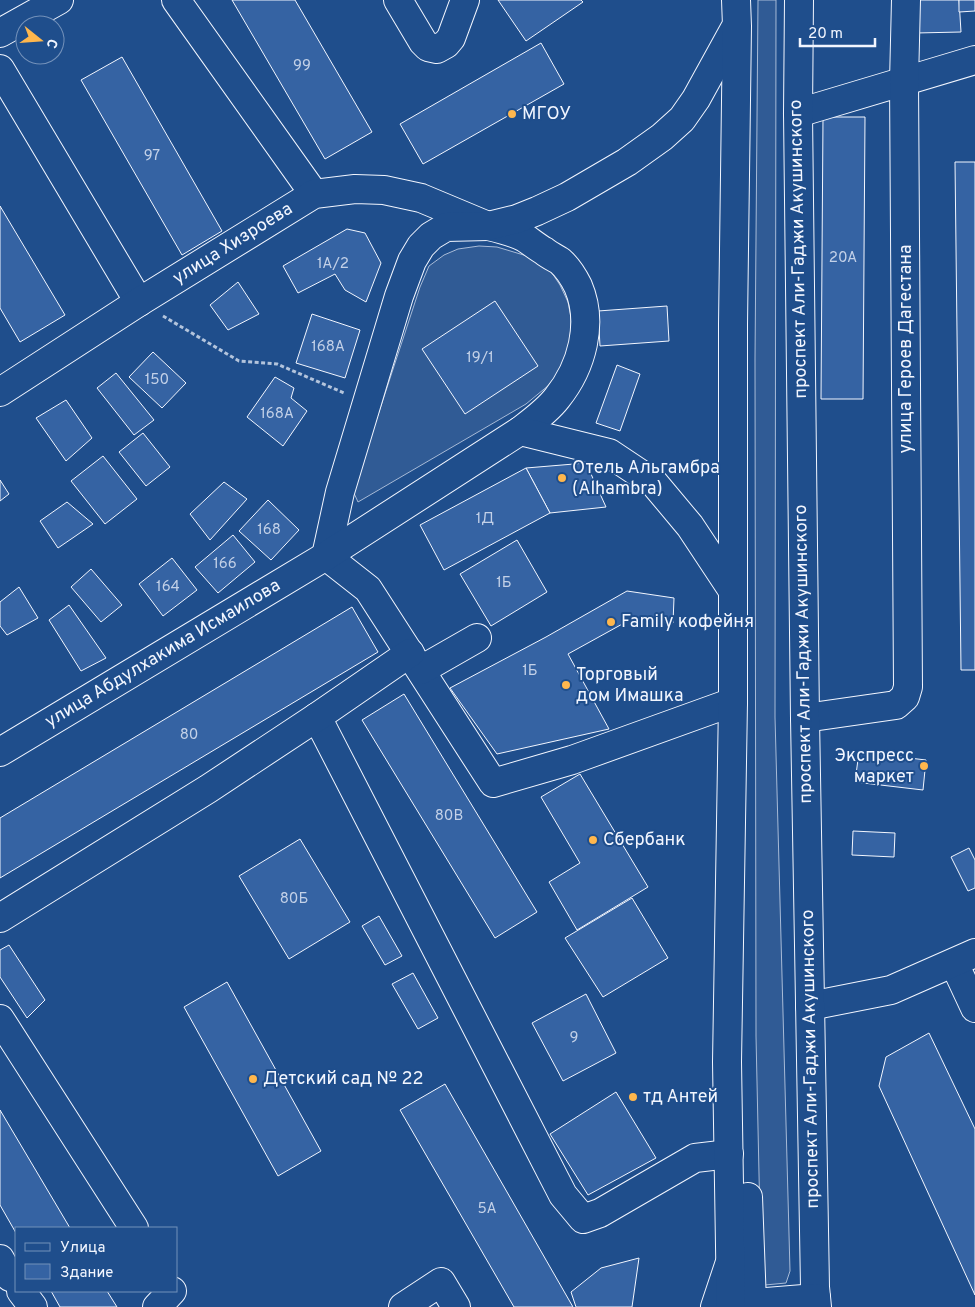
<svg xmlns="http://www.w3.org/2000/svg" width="975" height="1307" viewBox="0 0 975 1307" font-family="Overpass,sans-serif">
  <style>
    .built { fill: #305b95; stroke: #a8bbd7 }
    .building { fill: #3563a3; stroke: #f2f6ff }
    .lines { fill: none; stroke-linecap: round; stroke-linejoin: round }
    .minor-casing { stroke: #f2f6ff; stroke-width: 30 }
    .major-casing { stroke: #f2f6ff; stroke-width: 30 }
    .path { stroke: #b3c4dc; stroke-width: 3; stroke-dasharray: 4 2.5; stroke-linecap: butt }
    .minor { stroke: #1f4e8c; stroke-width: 28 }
    .major { stroke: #1f4e8c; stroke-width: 28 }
    .poi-dot { fill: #ffb74d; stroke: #1f4e8c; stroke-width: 2 }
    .labels { text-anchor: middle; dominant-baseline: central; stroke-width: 4; stroke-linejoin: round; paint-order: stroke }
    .number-label { font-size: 15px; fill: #c3d1e8 }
    .poi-label { font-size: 18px; fill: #f2f6ff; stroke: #1f4e8c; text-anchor: start }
    .street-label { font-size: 18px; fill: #f2f6ff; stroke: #1f4e8c }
  </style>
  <rect width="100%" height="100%" fill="#1f4e8c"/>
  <g class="built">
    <path d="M758,0H776L775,717L790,1271L786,1283L765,1285L761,1266L756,1036L755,359Z"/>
    <path d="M479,246L497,247L527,256L541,264L552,273L560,285L568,302L571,318L570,342L565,363L549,385L526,404L358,502L353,491L420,287L429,266L444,255L458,249Z"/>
  </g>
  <g class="building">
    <path d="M232,0H295L372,132L325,159Z"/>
    <path d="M498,0H581L583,2L526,41Z"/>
    <path d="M915,0H959L961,32L916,33Z"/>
    <path d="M959,0H975V11L959,12Z"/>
    <path d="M541,43L564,84L423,164L400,124Z"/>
    <path d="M122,57L222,231L182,255L81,80Z"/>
    <path d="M823,117H865L863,399H821Z"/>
    <path d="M955,162H975V670H961Z"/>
    <path d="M0,206L65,315L20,342L0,308Z"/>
    <path d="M347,229L365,233L381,263L366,302L345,290L335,274L298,293L283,266Z"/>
    <path d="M238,282L259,314L228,330L210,305Z"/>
    <path d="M495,301L538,366L465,414L422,349Z"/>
    <path d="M667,306L669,341L600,346L598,311Z"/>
    <path d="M312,314L360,330L345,378L296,363Z"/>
    <path d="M153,352L186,383L162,408L129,377Z"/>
    <path d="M617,365L640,374L620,431L596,423Z"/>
    <path d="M116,373L154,420L134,435L97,388Z"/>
    <path d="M275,377L294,388L291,398L307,411L283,446L247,417Z"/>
    <path d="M66,400L92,438L66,461L36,418Z"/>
    <path d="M143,433L170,467L146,486L119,452Z"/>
    <path d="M103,456L137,499L105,524L71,481Z"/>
    <path d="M586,463L606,507L550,513L526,468Z"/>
    <path d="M526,468L550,513L444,570L420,525Z"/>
    <path d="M0,480L9,494L0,501Z"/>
    <path d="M224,482L247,499L210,540L190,514Z"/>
    <path d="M268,500L299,530L271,560L239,531Z"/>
    <path d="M67,502L93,524L58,548L40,521Z"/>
    <path d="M233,535L255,562L218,593L195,567Z"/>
    <path d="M517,540L547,592L491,626L460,574Z"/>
    <path d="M172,558L197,590L163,616L139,584Z"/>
    <path d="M91,569L122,605L101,622L71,587Z"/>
    <path d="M19,587L38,618L7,635L0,626V602Z"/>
    <path d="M627,591L674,598L673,623L635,617L568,654L609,729L497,754L450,688L546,637Z"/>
    <path d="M69,605L106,658L81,671L49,620Z"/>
    <path d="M352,607L378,652L0,878V818Z"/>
    <path d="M404,694L537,912L495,938L362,720Z"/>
    <path d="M859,752L926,760L923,790L855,782Z"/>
    <path d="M580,774L648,887L577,930L549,882L580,863L541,797Z"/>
    <path d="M853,831L895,833L894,857L852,855Z"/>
    <path d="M300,839L350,922L289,959L239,876Z"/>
    <path d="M969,848L975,860V888L968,891L951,857Z"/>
    <path d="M632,898L668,958L603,997L565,938Z"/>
    <path d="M379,916L402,956L385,965L362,926Z"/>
    <path d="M9,945L45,1000L27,1018L0,977V950Z"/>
    <path d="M413,973L438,1018L418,1029L392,984Z"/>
    <path d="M227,982L321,1151L278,1176L184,1007Z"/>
    <path d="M586,994L616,1053L563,1081L532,1023Z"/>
    <path d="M929,1033L975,1129V1295L879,1086L886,1057Z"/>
    <path d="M445,1084L573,1307H514L400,1110Z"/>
    <path d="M616,1092L656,1158L588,1195L550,1134Z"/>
    <path d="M0,1110L70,1228H16V1233L0,1205Z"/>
    <path d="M639,1258L632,1307H576L571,1292L601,1268Z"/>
    <path d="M51,1291H107L117,1307H60Z"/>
  </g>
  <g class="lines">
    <defs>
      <g id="minor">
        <path d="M176,0L314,194"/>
        <path d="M398,0L423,42L428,47L437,49L446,44L451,38L465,0"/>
        <path d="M0,33L59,0"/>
        <path d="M0,69L139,302"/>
        <path d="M798,113L975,60"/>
        <path d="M0,392L139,302L314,194L355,189L384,190L421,198L488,226"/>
        <path d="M326,556L368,589L493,783L572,760L733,702"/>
        <path d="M421,670L477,638"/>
        <path d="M317,717L563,1195L583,1219L600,1213L695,1158L729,1154"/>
        <path d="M805,718L896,705L905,697L908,687L904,82L906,0"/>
        <path d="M0,918L208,789L317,717L410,653"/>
        <path d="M954,963L975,1008"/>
        <path d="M810,1006L891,990L975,953"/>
        <path d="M0,1019L134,1228"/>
        <path d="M0,1259L10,1277"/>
        <path d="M21,1291L33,1307"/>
        <path d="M157,1307L172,1291"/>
        <path d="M403,1307L441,1282L456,1307"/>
        <path d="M715,1307L729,1265"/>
      </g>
      <g id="major">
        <path d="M799,0L798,113L805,718L815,1287L817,1307"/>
        <path d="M488,226C501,229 514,232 525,238C531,242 537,247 544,251C549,255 555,258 560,261C568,268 574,278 578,286C594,323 582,367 557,398C547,411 533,421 520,431"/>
        <path d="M326,556L340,492L399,296L412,261L421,246L431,236L446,227L488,226L517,219L537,211L567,197L627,162L662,137L682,119L696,99L734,30"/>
        <path d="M0,752L326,556L520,431L609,453L654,483L690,526L733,591"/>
        <path d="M748,1197L752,1303L816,1298"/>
        <path d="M731,1307L727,1062L733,702V324L737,26L736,0"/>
      </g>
    </defs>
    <use href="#minor" class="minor-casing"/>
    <use href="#major" class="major-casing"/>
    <path class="path" d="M163,316L239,361L277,364L344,393"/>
    <use href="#minor" class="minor"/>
    <use href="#major" class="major"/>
  </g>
  <g class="poi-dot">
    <circle cx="512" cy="114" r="5"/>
    <circle cx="562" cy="478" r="5"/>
    <circle cx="611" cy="622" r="5"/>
    <circle cx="566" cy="685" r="5"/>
    <circle cx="924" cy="766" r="5"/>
    <circle cx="593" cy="840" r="5"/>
    <circle cx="253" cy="1079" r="5"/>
    <circle cx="633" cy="1097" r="5"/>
  </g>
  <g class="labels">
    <g class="number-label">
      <text x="302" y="66">99</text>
      <text x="152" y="156">97</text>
      <text x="843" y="258">20А</text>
      <text x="333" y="264">1А/2</text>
      <text x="328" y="347">168А</text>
      <text x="480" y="358">19/1</text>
      <text x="157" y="380">150</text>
      <text x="277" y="414">168А</text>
      <text x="485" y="519">1Д</text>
      <text x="269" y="530">168</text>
      <text x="225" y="564">166</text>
      <text x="504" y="583">1Б</text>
      <text x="168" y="587">164</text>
      <text x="530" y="671">1Б</text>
      <text x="189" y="735">80</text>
      <text x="449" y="816">80В</text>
      <text x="294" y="899">80Б</text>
      <text x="574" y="1038">9</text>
      <text x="487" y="1209">5А</text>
    </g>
    <g class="poi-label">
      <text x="522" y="114">МГОУ</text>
      <text x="572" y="468">Отель Альгамбра<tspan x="572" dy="21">(Alhambra)</tspan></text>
      <text x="621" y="622">Family кофейня</text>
      <text x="576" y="675">Торговый<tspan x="576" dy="21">дом Имашка</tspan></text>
      <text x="914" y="756" text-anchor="end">Экспресс<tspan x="914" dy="21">маркет</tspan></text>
      <text x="603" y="840">Сбербанк</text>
      <text x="263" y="1079">Детский сад № 22</text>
      <text x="643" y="1097">тд Антей</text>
    </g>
    <g class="street-label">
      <text transform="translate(233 244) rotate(-32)">улица Хизроева</text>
      <text transform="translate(799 249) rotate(-91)">проспект Али-Гаджи Акушинского</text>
      <text transform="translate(906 349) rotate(-90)">улица Героев Дагестана</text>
      <text transform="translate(163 654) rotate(-31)">улица Абдулхакима Исмаилова</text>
      <text transform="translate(804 654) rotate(-91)">проспект Али-Гаджи Акушинского</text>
      <text transform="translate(811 1059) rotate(-91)">проспект Али-Гаджи Акушинского</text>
    </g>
  </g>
  <rect x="15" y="1227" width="162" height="65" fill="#1f4e8c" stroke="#7391ba"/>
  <rect x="25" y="1243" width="25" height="8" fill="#1f4e8c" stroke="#7391ba"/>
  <text x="60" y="1252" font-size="15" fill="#f2f6ff">Улица</text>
  <rect x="25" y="1264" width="25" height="15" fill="#3563a3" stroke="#7391ba"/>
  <text x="60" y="1277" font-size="15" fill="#f2f6ff">Здание</text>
  <g transform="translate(40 40) rotate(107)"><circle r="24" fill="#1f4e8c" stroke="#7391ba"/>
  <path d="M0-4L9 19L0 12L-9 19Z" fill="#ffb74d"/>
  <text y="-8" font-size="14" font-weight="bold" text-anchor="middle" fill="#f2f6ff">С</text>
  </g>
  <path d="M800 38v8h75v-8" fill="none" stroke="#f2f6ff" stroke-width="2.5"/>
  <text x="808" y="38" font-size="15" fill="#f2f6ff" stroke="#1f4e8c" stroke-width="4" paint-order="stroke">20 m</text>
</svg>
